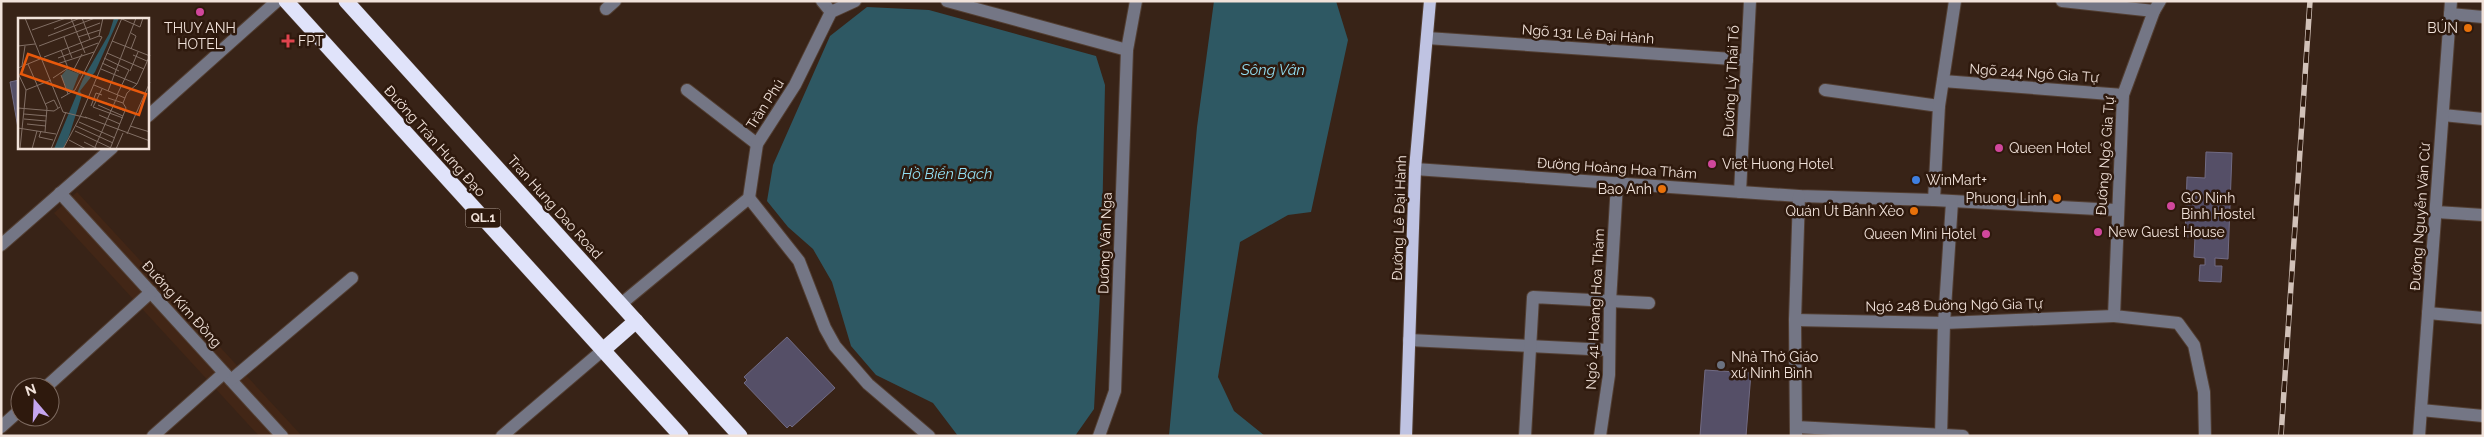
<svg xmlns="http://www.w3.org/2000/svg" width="2484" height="437" viewBox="0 0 2484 437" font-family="Raleway,sans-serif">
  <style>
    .built { fill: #422616 }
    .water { fill: #2e5863 }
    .building { fill: #554f67; stroke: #716b84 }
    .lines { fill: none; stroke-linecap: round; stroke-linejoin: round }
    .minor-casing { stroke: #523e32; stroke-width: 14 }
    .major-casing { stroke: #523e32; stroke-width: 14 }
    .highway-casing { stroke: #523e32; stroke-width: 16 }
    .minor { stroke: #747685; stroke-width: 12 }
    .major { stroke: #bfc3e2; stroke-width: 12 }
    .highway { stroke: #e0e3fa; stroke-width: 15 }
    .rail-casing { stroke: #d1c1b8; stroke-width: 5.5 }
    .rail { stroke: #2e190d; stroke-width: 4; stroke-dasharray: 11; stroke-linecap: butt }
    .hotel-dot { fill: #d1479c; stroke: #2e190d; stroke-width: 2 }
    .food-dot { fill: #e8710a; stroke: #2e190d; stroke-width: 2 }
    .health-dot { fill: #e0444e; stroke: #2e190d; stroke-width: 2 }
    .shop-dot { fill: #3f7fe0; stroke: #2e190d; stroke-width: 2 }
    .worship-dot { fill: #6b7280; stroke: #2e190d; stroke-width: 2 }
    .labels { text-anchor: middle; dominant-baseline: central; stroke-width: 5; stroke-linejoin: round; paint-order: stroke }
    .shield { fill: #2e190d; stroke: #b6a69c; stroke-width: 1 }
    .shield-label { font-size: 12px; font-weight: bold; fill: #f1e2da }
    .poi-label { font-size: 14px; fill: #f1e2da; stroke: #2e190d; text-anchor: start }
    .street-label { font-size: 14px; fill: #f1e2da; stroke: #2e190d }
    .water-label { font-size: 15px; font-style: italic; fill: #92dff3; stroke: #2e190d }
    .inset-road { fill: none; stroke: #826f65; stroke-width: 1 }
    .view { fill: #e8590c; fill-opacity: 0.15; stroke: #e8590c; stroke-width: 2.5 }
    .inset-edge { fill: none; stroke: #f1e2da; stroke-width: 2.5 }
  </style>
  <rect width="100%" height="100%" fill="#382317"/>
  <path class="built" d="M77,192L302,436H259L54,213Z"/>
  <g class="water">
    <path d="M1214,1H1336L1348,40L1311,212L1288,215L1240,242L1218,377L1234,411L1265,436H1169L1197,127Z"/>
    <path d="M867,7L929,10L1096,56L1105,85L1101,273L1094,409L1075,436H958L933,403L876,375L851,346L832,282L813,249L788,227L767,201L773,165L830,36Z"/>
  </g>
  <g class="building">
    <path d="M19,80V134L10,82Z"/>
    <path d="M2206,152L2232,153L2228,259L2215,258V266H2222L2221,282L2199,281L2200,265H2205V258L2194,257L2195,237H2185L2187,177L2205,178Z"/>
    <path d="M787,337L835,388L792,427L790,425L787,428L744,383L747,380L744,377Z"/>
    <path d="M1705,370L1751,373L1746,436H1700Z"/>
  </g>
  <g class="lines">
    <defs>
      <g id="minor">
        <path d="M822,1L831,12"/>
        <path d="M947,1L1127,50"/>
        <path d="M2062,1L2154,11"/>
        <path d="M2160,1L2154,11L2123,95L2114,316L2178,323L2194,345L2204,392L2205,436"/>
        <path d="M606,9L615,1"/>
        <path d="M2450,14L2483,17"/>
        <path d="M1427,38L1747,60"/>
        <path d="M1943,81L2123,95"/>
        <path d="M687,90L757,144"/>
        <path d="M1825,90L1939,106"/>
        <path d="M2443,115L2483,119"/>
        <path d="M148,116L277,1"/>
        <path d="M1415,169L1799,196L1934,200L2116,210"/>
        <path d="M1740,192L1750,1"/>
        <path d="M60,193L282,436"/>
        <path d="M749,198L799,261L825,328L835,346L868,384L929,436"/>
        <path d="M1934,200L1939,106L1955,1"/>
        <path d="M2436,212L2483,215"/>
        <path d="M1,245L112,148"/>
        <path d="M621,304L749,198L757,144L795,85L831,12L855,1"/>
        <path d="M2428,313L2483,318"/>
        <path d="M1795,320L1944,323L2114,316"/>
        <path d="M1409,340L1609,350"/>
        <path d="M231,380L352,278"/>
        <path d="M46,387L151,292"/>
        <path d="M2421,410L2483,416"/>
        <path d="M1,427L20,410"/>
        <path d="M1796,427L1963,436"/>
        <path d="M153,436L224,373"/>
        <path d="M502,436L603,350"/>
        <path d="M1099,436L1115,391L1127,50L1136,1"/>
        <path d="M1525,436L1533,297L1649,303"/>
        <path d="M1600,436L1609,375L1610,302L1617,183"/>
        <path d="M1796,436L1795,320L1799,196"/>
        <path d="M1941,436L1944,323L1952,202"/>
        <path d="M2419,436L2451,1"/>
      </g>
      <path id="major" d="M1406,436L1415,169L1430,1"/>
      <g id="highway">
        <path d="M286,1L681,436"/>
        <path d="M346,1L740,436"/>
        <path d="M603,350L636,321"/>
      </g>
    </defs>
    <use href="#minor" class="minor-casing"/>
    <use href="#major" class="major-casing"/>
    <use href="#highway" class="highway-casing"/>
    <use href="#minor" class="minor"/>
    <use href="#major" class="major"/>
    <use href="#highway" class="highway"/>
    <defs>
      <path id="rail" d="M2281,436L2310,1"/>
    </defs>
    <use href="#rail" class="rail-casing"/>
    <use href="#rail" class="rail"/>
  </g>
  <g class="hotel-dot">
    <circle cx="200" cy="12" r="5"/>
    <circle cx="1999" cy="148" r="5"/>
    <circle cx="1712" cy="164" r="5"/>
    <circle cx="2171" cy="206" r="5"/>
    <circle cx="2098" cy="232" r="5"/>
    <circle cx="1986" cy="234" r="5"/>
  </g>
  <g class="food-dot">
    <circle cx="2468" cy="28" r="5"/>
    <circle cx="1662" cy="189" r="5"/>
    <circle cx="2057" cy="198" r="5"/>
    <circle cx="1914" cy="211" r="5"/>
  </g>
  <path class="health-dot" d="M285.5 33.5h5v5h5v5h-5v5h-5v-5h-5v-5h5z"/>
  <circle class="shop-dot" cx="1916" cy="180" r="5"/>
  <circle class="worship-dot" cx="1721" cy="365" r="5"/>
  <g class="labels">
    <rect class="shield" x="465.5" y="208.5" width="35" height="19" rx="4"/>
    <g class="shield-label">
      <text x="483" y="218">QL.1</text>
    </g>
    <g class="poi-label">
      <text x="200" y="28" text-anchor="middle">THUY ANH<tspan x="200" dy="16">HOTEL</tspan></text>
      <text x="2458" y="28" text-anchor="end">BÚN</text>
      <text x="298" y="41">FPT</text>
      <text x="2009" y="148">Queen Hotel</text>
      <text x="1722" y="164">Viet Huong Hotel</text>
      <text x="1926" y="180">WinMart+</text>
      <text x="1652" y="189" text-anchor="end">Bao Anh</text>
      <text x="2047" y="198" text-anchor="end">Phuong Linh</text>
      <text x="2181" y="198">GO Ninh<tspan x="2181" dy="16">Binh Hostel</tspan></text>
      <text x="1904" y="211" text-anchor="end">Quán Út Bánh Xèo</text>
      <text x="2108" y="232">New Guest House</text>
      <text x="1976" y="234" text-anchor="end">Queen Mini Hotel</text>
      <text x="1731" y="357">Nhà Thờ Giáo<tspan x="1731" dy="16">xứ Ninh Bình</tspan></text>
    </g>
    <g class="street-label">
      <text transform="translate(1588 34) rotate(4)">Ngõ 131 Lê Đại Hành</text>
      <text transform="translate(2034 73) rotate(4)">Ngõ 244 Ngô Gia Tự</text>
      <text transform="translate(1731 81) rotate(-87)">Đường Lý Thái Tổ</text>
      <text transform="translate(765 104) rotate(-57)">Trần Phú</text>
      <text transform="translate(435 141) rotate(48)">Đường Trân Hưng Đạo</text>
      <text transform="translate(2105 156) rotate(-86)">Đường Ngô Gia Tự</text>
      <text transform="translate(1617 168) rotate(4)">Đường Hoàng Hoa Thám</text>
      <text transform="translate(555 207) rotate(48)">Tran Hung Dao Road</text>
      <text transform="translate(2420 217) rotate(-86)">Đường Nguyễn Văn Cừ</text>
      <text transform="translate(1399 218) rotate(-88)">Đường Lê Đại Hành</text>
      <text transform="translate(1105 243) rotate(-88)">Dương Vân Nga</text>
      <text transform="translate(182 304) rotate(48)">Đường Kim Đồng</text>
      <text transform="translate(1954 305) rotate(-1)">Ngó 248 Đuờng Ngó Gia Tự</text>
      <text transform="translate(1595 309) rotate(-87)">Ngó 41 Hoàng Hoa Thám</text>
    </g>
    <g class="water-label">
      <text x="1273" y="70">Sông Vân</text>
      <text x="947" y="174">Hồ Biển Bạch</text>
    </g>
  </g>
  <g transform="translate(18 18)">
    <rect width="131" height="131" fill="#382317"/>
    <path d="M96,0H101L77,54L62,73L64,77L51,118L45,131H36L65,61L91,16ZM49,51L61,56L54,74H50L43,58Z" fill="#2e5863"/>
    <path class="inset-road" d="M7,0L45,94L69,100M53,0L67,35M64,0L72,21M104,1L122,9L125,0M36,11L62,0M14,12L48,0M30,18L77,0M46,19L54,40M60,19L82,12M94,23L132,38M0,28L17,26M21,28L82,5M113,31L118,18L113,15M43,32L50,50M89,35L126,51M115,37L129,43M26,39L81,18L85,0M40,40L80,25M86,40L111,52L99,77M84,45L101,53M10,46L29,90L27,114M39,46L76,34M4,48L7,28M0,50L22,41M56,51L64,36M83,51L119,66M112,53L120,34M0,55L8,72M43,57L50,76M35,60L50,50L63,56M76,67L107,80M84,71L75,89L105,100M90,73L118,0M43,80L57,72L84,19L81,18M90,80L105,85M88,85L107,93M27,86L36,82L40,90M80,87L105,98M73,88L78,75L84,77M0,90L36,93L42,89M6,96L29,98M81,97L102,106M67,99L132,123M6,101L28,103M61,104L97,120M9,106L28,108M58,108L95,125M112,108L132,114M0,110L38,116M23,113L21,119L35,122M57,113L93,130M109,116L132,64M51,122L68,131M66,124L80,131M77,129L100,77M2,131L8,72L33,62M14,131L19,113M33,131L48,94M45,131L62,99L104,0M92,131L108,90L105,85L109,75L119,66L132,37M98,131L105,115"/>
    <path class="view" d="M10,36L128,76L121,97L3,56Z"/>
    <rect width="131" height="131" class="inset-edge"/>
  </g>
  <rect width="2484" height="437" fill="none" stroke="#f1e2da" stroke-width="5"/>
  <g transform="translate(35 402) rotate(341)"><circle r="24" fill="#2e190d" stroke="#7c695f"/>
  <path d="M0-4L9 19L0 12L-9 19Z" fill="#c5a6f0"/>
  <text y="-8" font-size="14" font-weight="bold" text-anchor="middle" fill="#f1e2da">N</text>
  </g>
</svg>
